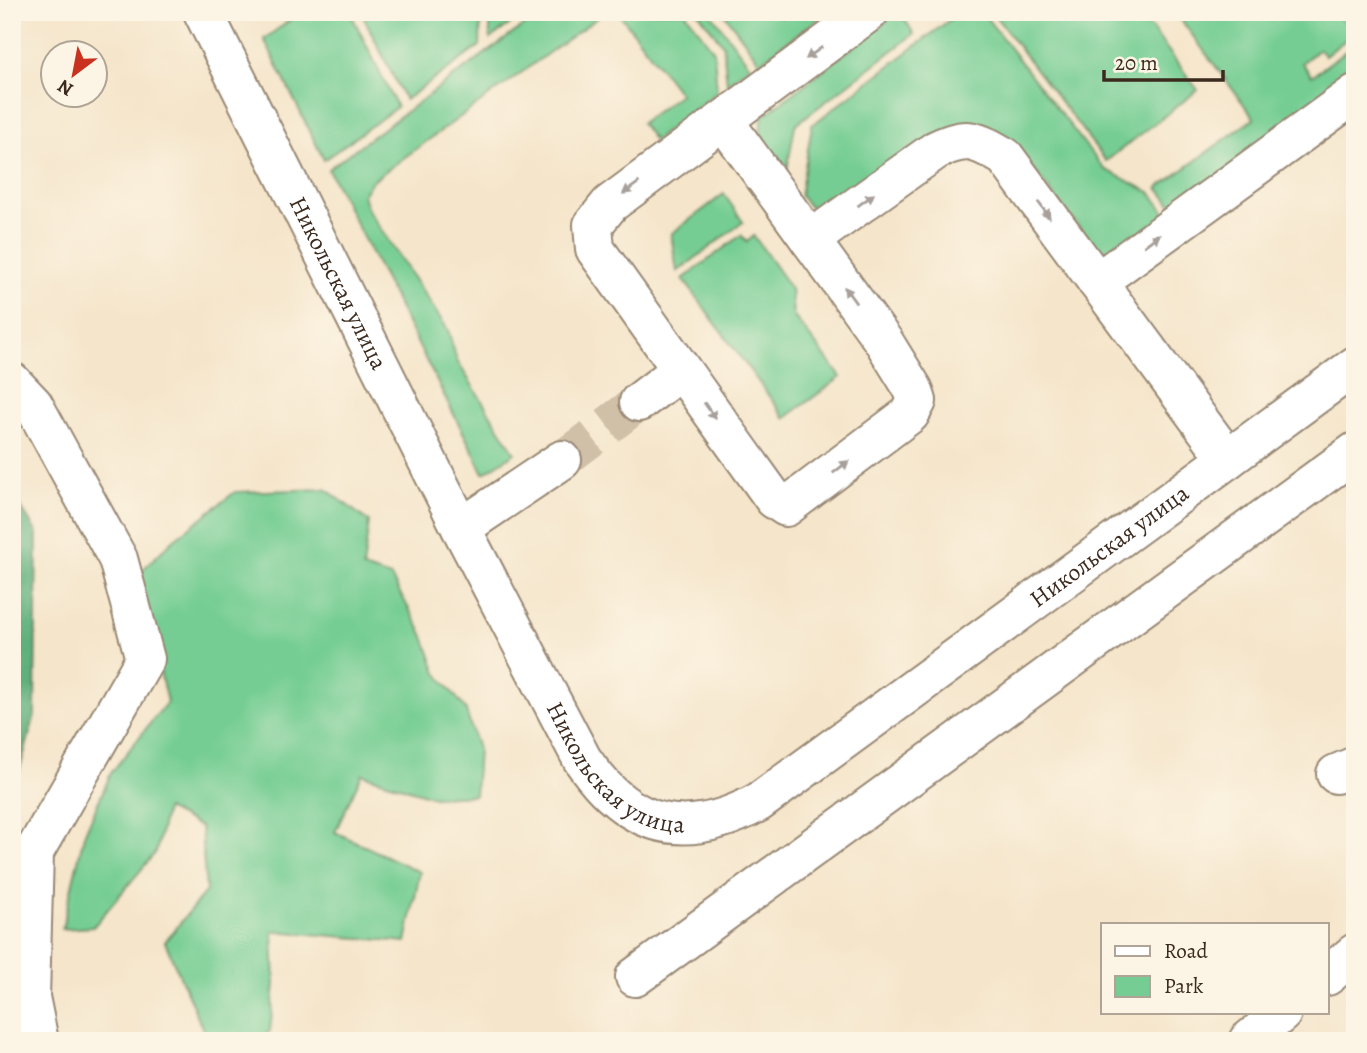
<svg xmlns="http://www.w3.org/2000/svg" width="1367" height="1053" viewBox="0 0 1367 1053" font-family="Alegreya,serif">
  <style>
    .green { fill: #75cd93; stroke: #587c58; stroke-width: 2 }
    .forest { fill: #60b07d; stroke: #4e6d4e; stroke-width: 2 }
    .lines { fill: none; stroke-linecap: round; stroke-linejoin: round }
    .minor-tunnel { stroke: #d0c0a8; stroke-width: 38; stroke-dasharray: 38 19; stroke-linecap: butt }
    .minor-casing { stroke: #988874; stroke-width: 42 }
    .minor { stroke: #fff; stroke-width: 38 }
    .oneway { fill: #a79f9a }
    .labels { text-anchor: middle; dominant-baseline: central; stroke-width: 5; stroke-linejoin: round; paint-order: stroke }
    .street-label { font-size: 24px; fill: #3b2a1e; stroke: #fcf5e5 }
  </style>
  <rect width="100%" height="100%" fill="#fcf5e5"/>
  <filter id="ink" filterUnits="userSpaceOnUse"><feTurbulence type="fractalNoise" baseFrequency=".0143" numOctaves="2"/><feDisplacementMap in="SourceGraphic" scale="14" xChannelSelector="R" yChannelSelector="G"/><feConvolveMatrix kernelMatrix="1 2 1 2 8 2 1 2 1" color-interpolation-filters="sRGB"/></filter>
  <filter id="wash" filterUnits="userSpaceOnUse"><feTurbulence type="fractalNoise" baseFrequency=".00686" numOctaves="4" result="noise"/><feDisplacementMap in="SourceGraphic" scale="28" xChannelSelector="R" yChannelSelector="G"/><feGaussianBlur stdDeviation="1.57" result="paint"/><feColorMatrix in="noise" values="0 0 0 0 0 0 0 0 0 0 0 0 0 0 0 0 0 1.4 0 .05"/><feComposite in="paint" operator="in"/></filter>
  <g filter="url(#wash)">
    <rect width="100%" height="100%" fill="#f5e5ca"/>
    <g class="green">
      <path d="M301,12H350L397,107L324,160L264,39Z"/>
      <path d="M361,12H481L480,46L405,100Z"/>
      <path d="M490,12H526L490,39Z"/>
      <path d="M542,12H605L372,181L363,195L368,210L448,330L457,361L515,453L484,473L328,169Z"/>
      <path d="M618,12H685L714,51L717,92L654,141L641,123L680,94Z"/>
      <path d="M698,12H710L750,66L727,84L723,45Z"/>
      <path d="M723,12H776L781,18L789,12H828L760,62Z"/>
      <path d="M899,12H912L904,18L914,34L795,125L786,176C771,157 754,142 763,116Z"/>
      <path d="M960,12H982L1104,169L1150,192L1167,215L1110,252L1095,247L1011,142L821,211L809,206L800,196L812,125Z"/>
      <path d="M992,12H1139L1198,90L1106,161Z"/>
      <path d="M1183,12H1330L1355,28V32L1325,56L1319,49L1302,63L1312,76L1355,44V78L1175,209L1158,188L1254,118L1178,16Z"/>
      <path d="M724,194L743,222L677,272L671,234Z"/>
      <path d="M741,235L747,242L754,236L791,289L793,315L841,377L785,418L683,279Z"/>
      <path d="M326,489L369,522L363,568L391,577L423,634L437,673L465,708L478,749L475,795L434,797L362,774L335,832L420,872L406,942L273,931L275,984L270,1031L258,1041H208L165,942L206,891L201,827L166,809L156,852L93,927L62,929L84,835L111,773L167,702L137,575L172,541L235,492Z"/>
    </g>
    <path class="forest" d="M12,493L37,533L35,715L12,797Z"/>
  </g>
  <g filter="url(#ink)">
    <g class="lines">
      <path class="minor-tunnel" d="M562,460L639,402"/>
      <defs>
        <g id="minor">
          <path id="s1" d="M203,12L461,528L582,759C629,829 686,842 759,802L1355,366"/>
          <path d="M724,121L884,342L913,389L917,401L910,414L786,507L774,499L595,249L593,225L610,204L869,12"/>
          <path d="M810,240L936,150C967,135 976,140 1005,157L1228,459"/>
          <path d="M1097,282L1355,94"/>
          <path d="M12,382L33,404L118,559L145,659L34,852L30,997L39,1041"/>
          <path d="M639,402L681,370"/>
          <path d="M461,528L562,460"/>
          <path d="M1336,774L1355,766"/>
          <path d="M1327,976L1355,953"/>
          <path d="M635,977L1355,452"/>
          <path d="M1248,1041L1282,1013"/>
        </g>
      </defs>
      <use href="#minor" class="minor-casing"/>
      <use href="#minor" class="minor"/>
    </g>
    <defs><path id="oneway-solid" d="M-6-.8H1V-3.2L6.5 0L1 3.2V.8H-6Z" transform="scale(1.75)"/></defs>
    <g class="oneway">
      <use href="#oneway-solid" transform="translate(814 53) rotate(144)"/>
      <use href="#oneway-solid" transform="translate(631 188) rotate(144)"/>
      <use href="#oneway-solid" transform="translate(866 200) rotate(-36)"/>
      <use href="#oneway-solid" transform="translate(1044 210) rotate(54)"/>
      <use href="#oneway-solid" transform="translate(1152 240) rotate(-37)"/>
      <use href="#oneway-solid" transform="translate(850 295) rotate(-126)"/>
      <use href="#oneway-solid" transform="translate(710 411) rotate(55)"/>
      <use href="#oneway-solid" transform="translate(841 467) rotate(-38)"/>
    </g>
  </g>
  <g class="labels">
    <g class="street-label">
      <text stroke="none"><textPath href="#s1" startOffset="303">Никольская улица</textPath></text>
      <text stroke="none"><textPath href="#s1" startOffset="1477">Никольская улица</textPath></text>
      <text stroke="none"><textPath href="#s1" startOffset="870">Никольская улица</textPath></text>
    </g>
  </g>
  <rect width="1367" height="1053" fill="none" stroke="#fcf5e5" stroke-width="42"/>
  <rect x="1101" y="923" width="228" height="91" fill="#fcf5e5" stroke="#afa495" stroke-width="2"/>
  <rect x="1115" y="946" width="35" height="10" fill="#ffffff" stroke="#afa495" stroke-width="2"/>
  <text x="1164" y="958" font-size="21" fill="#3b2a1e">Road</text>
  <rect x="1115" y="976" width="35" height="21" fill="#75cd93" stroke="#afa495" stroke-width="2"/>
  <text x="1164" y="993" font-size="21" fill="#3b2a1e">Park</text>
  <g transform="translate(74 74) rotate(212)"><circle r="33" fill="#fcf5e5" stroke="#afa495" stroke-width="2"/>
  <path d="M0-5L12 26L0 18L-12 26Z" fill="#c8321e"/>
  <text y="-10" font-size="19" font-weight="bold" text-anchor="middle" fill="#3b2a1e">N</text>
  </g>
  <path d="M1104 70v10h119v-10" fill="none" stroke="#3b2a1e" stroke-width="3.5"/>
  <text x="1115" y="70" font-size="21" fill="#3b2a1e" stroke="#fcf5e5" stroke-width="5" paint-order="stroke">20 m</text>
</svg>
